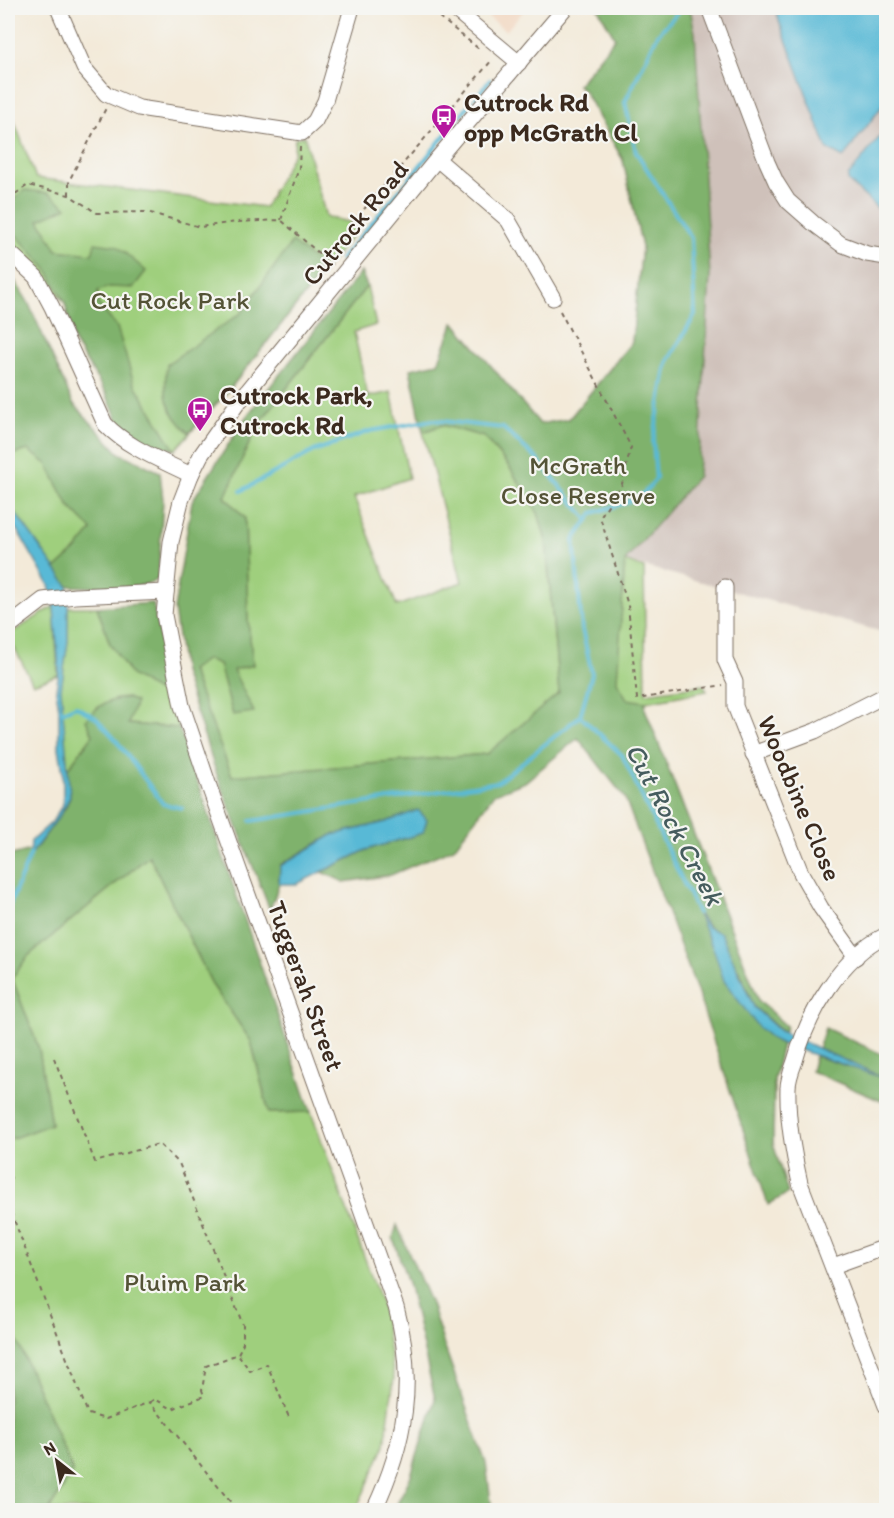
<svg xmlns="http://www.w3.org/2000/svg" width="894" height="1518" viewBox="0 0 894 1518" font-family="Itim,sans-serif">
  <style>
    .built { fill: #f2d5be }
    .industrial { fill: #cfc1ba }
    .green { fill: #9fcf7d; stroke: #6d7c4e; stroke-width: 1.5 }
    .forest { fill: #7fb26c; stroke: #5d6e45; stroke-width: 1.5 }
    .water { fill: #58b9d6; stroke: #4a727a; stroke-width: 1.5 }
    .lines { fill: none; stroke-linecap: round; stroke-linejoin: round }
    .stream { stroke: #58b9d6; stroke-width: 4 }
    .minor-casing { stroke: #7b6d5f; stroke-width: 17 }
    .path { stroke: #7b6d5f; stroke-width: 2; stroke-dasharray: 4.5 4.5; stroke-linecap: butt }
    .minor { stroke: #fff; stroke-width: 15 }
    .labels { text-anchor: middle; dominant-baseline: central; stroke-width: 4.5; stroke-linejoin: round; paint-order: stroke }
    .poi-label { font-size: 26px; font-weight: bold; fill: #3b2a1e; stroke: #f6f6f2; text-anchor: start }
    .street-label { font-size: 26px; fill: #3b2a1e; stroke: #f6f6f2 }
    .park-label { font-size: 26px; fill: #545336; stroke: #f6f6f2 }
    .water-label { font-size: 27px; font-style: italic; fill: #455c5e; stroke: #f6f6f2 }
  </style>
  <rect width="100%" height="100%" fill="#f6f6f2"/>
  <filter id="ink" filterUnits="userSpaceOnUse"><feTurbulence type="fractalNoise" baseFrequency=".0167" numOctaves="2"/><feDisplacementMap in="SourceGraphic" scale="12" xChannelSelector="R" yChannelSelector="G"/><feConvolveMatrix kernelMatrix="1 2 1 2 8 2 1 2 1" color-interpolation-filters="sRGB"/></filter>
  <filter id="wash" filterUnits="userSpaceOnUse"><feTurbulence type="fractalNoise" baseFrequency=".008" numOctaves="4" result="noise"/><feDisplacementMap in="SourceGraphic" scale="24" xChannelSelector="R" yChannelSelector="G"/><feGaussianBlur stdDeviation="1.35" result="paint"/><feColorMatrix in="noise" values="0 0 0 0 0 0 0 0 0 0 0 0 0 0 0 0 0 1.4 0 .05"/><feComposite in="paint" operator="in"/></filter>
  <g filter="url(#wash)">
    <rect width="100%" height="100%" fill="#f3ead9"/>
    <path class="built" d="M477,8H526L506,31Z"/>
    <path class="industrial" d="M640,8H886V633L625,561L661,318Z"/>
    <g class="green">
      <path d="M598,8H640L661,318L625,561L644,568L646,693L704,685L707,691L646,702L645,709L759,1001L786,1026L774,1078L773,1143L548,567L559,693L487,754L232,776L191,670L207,659L219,664L233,715L232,670L253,665L248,620L245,518L225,497L257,426L367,286L376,325L354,332L368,397L391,392L409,478L354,497L397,606L462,582L423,432L442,425L484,437L511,469L454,322L540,424L569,419L632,342L642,247L623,160L584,91L578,85L615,38Z"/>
      <path d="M8,105L36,178L265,207L294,152L295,138L305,136L310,158L326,217L349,222L358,228L229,390L175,450L150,444L119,423L106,393L74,342L65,303L14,245L8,242V183L10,180L8,173Z"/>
      <path d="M28,450L47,464L69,506L93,530L76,550L55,569L17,515L8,507V456Z"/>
      <path d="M54,606L58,675L33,684L8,635Z"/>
      <path d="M68,607H97L110,644L157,691L168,681L179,728L127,724V698L116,699L97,707L93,735L67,770L61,689L68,641Z"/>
      <path d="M149,856L213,986L251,1041L269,1113L311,1112L382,1305L394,1378L385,1445L356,1510H49L73,1472L11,1326L8,1312V1140L51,1124L39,1049L12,978L28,956Z"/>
    </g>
    <g class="forest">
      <path d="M598,8H690L695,33L710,276L698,476L625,561L617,681L627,699L646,702L645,709L759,1001L786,1026L784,1033L754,1007L740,972L698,913L715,953L772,1039L782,1044L774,1078L773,1143L788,1193L768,1205L696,988L625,798L578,738L525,782L494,794L454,848L391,875L344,882L322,872L366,850L423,833L418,811L386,822L332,835L280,865L279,884L270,910L218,778L183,672L174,609L192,501L246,417L361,272L367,286L257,426L225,497L245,518L248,620L253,665L233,670L254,712L233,715L219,664L207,659L191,670L232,776L487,754L559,693L546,541L538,513L508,465L484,437L442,425L423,432L410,369L438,363L454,322L540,424L569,419L632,342L642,247L623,160L584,91L578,85L615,38Z"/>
      <path d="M25,190L48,193L67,207L39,220L57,250L92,254L95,243L117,246L146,271L133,288L109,287L98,291V304L117,327L134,383L175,450L150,444L119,423L106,393L74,342L65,303L47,269L17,236L8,231V204Z"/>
      <path d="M292,242L325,269L229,390L189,433C165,409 163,396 167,364L241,313Z"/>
      <path d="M8,273H10L28,302L73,403L119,453L160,472L163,500L158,579C138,592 92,587 68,586L55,569L76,550L92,530L69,506L47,464L28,450L8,456V375L13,373L8,358Z"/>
      <path d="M153,603L168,681L157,691L131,675L110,644L97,607Z"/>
      <path d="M127,698L136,702L128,724L179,728L311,1112L269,1113L251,1041L213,986L149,856L28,956L12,978L39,1049L51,1124L8,1140V856L31,850V855L66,807L70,796L67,770L93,735L86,720C98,705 107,700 127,698Z"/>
      <path d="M825,1028L886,1056V1103L811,1071L815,1056L883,1077L818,1049Z"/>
      <path d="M397,1225L431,1304L445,1348L486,1463L492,1510H394L410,1478L435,1399L409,1286L393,1238Z"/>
      <path d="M8,1312L11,1326L73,1472L49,1510H8Z"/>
    </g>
    <g class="water">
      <path d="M776,8H886V101L843,158L827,149L779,21Z"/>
      <path d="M886,129V216L848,181V176Z"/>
      <path d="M8,507L17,515L68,586V641L61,689L70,796C61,820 42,835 30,857L31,841L52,822L63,804V773L59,748V709L56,690L59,671L54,608L49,585L19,533L8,519Z"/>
      <path d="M418,810L427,820L423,833L366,850L297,884H279L280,866L332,835L386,822Z"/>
      <path d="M696,910L707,927L721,933L754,1007L780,1031L886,1079L782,1044L772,1039L758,1027L724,981L715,953Z"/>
    </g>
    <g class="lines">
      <g class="stream">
        <path d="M476,97L490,80"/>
        <path d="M403,187L472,101"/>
        <path d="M341,259L401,189"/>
        <path d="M241,491L314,451L370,431L433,420L503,428L537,459L588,520"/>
        <path d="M61,709L62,712L76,706L96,718L116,740L163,804L182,808"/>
        <path d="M580,716L592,674L582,629L574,540L593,513L625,503L642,495L656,479L653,442L667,363L695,315L691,238L636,152L625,102L658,34L682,8"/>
        <path d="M251,821L498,782L580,716L622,755L698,913"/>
        <path d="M8,909L31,853"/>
      </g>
    </g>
  </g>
  <g filter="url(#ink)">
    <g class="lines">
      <defs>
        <g id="minor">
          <path d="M58,8L84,68L106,94L139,108L302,133L315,121L325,101L352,8"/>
          <path d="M453,8L519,63"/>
          <path d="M709,8L767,162L776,182L788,201L813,223L841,244L867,254L886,257"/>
          <path d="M437,159L508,220L553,298"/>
          <path d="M8,251L36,277L52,307L105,424C128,448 161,460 191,475"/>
          <path d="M725,587V660L735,682V706L801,873L821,908L856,957"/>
          <path d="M8,627L43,600L75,596L166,592"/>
          <path d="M753,754L815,731L884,696"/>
          <path d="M886,935C840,958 808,1013 795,1061C792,1069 788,1079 788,1088C787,1119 793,1152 800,1183L886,1406"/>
          <path d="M833,1266L886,1247"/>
          <path d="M374,1510C406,1443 416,1380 396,1307L211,792L182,706L164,615L171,542L181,501L191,475L201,455L237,404L437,159L565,8"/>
        </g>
      </defs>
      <use href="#minor" class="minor-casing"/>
      <g class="path">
        <path d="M424,8L438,16L479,49"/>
        <path d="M69,195V181L106,108"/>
        <path d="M8,199L28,185L69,195L97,213L147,212L200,227L236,222L281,220L332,265"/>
        <path d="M281,220L299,168L300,147"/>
        <path d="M323,257L492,60"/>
        <path d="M560,311L631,447L622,484L600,517L628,605L637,699L723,685"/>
        <path d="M54,1058L95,1162L159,1144L179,1163L243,1325V1343L238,1354"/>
        <path d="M8,1180L13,1176"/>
        <path d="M8,1204L88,1414L106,1419L150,1402L237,1510"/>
        <path d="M150,1402L155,1399L172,1409L204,1396L202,1390L206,1366L238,1354L250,1371L267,1364L290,1420"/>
      </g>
      <use href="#minor" class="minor"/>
    </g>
  </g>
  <defs>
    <symbol id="bus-pin" viewBox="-11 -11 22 30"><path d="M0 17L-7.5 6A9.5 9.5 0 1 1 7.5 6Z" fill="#b5179e" stroke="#f6f6f2"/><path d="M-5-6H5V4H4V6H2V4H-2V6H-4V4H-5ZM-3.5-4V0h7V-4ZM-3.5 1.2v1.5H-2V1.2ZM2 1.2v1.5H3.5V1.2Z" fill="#fff"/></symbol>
  </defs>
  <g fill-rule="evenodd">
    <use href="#bus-pin" x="429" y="102" width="30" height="40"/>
    <use href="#bus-pin" x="185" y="395" width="30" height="40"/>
  </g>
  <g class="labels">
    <g class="poi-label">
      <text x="464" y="102">Cutrock Rd<tspan x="464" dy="30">opp McGrath Cl</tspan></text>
      <text x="220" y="395">Cutrock Park,<tspan x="220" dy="30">Cutrock Rd</tspan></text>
    </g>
    <g class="street-label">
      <text transform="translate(355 223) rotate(-51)">Cutrock Road</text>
      <text transform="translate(800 798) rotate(67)">Woodbine Close</text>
      <text transform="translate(306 986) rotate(70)">Tuggerah Street</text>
    </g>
    <g class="park-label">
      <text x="170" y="300">Cut Rock Park</text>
      <text x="578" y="465">McGrath<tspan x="578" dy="30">Close Reserve</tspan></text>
      <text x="185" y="1282">Pluim Park</text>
    </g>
    <g class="water-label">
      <text transform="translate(675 824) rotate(62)">Cut Rock Creek</text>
    </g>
  </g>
  <rect width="894" height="1518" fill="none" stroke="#f6f6f2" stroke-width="30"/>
  <g transform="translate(57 1461) rotate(329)" stroke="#f6f6f2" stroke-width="4.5" paint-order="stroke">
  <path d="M0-4.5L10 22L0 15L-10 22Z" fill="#3b2a1e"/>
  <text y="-9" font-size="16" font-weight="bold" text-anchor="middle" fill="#3b2a1e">N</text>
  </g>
</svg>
